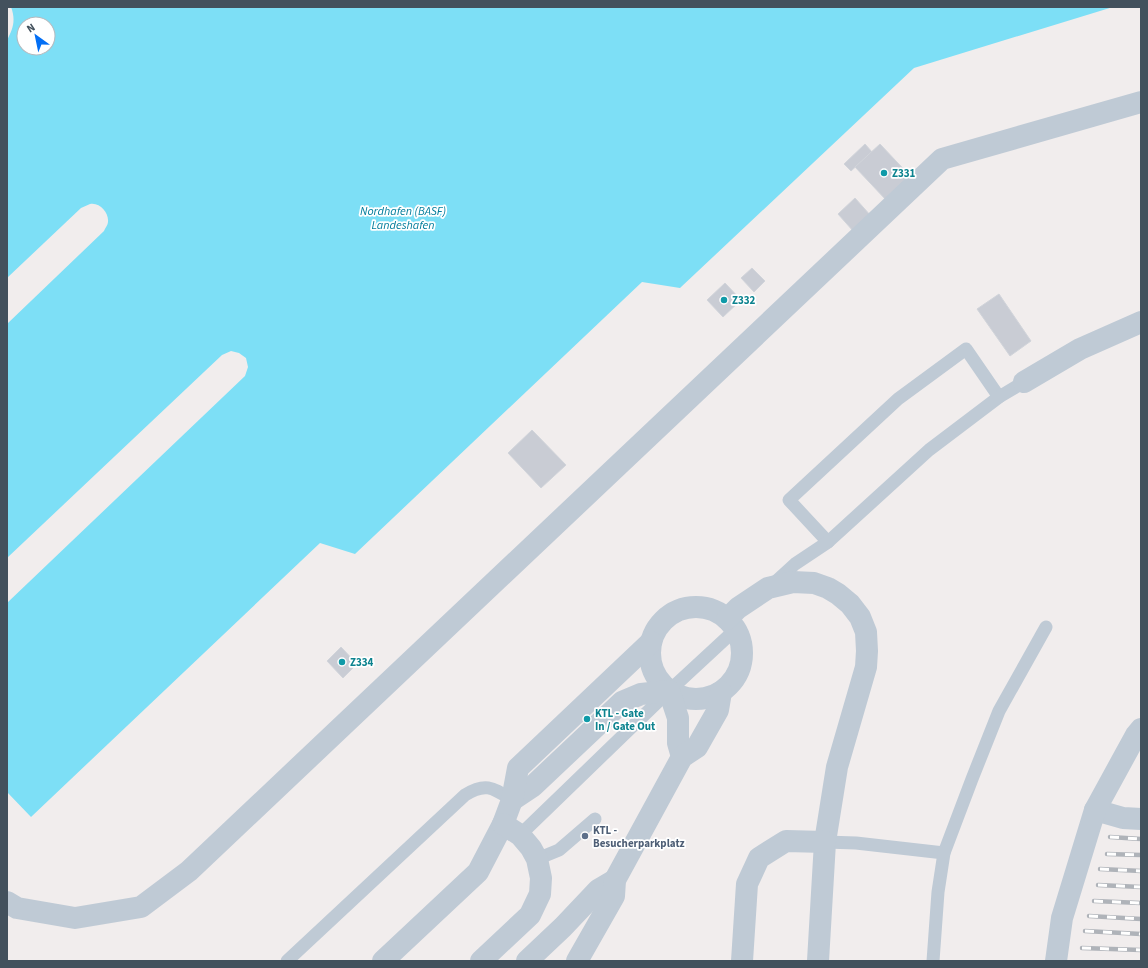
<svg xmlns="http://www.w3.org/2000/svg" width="1148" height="968" viewBox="0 0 1148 968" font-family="'Source Sans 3',sans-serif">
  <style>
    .water { fill: #7ddff6; fill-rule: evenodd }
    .building { fill: #c9ccd4; stroke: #d1d4da }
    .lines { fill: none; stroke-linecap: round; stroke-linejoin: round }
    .service { stroke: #bfcad5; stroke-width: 13 }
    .minor { stroke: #bfcad5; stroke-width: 22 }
    .rail-casing { stroke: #afb3b9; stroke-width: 4.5 }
    .rail { stroke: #fff; stroke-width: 3; stroke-dasharray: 9; stroke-linecap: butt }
    .culture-dot { fill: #0f9aa8; stroke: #fff; stroke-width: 1.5 }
    .service-dot { fill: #5c6f8a; stroke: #fff; stroke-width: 1.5 }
    .labels { text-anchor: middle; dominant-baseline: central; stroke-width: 3.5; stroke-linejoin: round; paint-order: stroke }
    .culture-label { font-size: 11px; font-weight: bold; fill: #0d838f; stroke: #fff; text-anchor: start }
    .service-label { font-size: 11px; font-weight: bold; fill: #4e5e75; stroke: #fff; text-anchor: start }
    .water-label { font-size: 12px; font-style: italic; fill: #037d9c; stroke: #fff }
  </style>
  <rect width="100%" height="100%" fill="#f1eded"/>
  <path class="water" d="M11,7H1113L914,68L680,288L642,282L355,554L320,543L31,817L7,792V603L245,376L248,367L246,358L239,353L231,351L222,355L7,558V324L104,231C105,228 108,225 108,222C109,213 100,202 90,204C87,205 84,207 81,208L7,278V40C13,29 16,20 11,7ZM24,24H48V48H24Z"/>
  <g class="building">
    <path d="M865,144L872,152L851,171L844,164Z"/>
    <path d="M880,144L912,178L887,201L855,167Z"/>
    <path d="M855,198L871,216L854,232L838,214Z"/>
    <path d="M752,268L765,281L754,292L741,278Z"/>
    <path d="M725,283L741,300L723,317L707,300Z"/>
    <path d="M999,294L1031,341L1010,356L977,309Z"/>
    <path d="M532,430L566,465L541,488L508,453Z"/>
    <path d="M341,647L357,664L343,678L327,661Z"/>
  </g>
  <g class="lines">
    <g class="service">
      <path d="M828,542L789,500L898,399L966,349L999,397"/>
      <path d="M772,585L795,564L828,542L929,450L999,397L1024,382"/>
      <path d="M520,835L669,691L736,629"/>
      <path d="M825,842L856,843L944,853"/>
      <path d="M537,859L559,850L595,819"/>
      <path d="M287,961L465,795C486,782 493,788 512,800"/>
      <path d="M933,961L938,892L944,853L972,779L999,711L1046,627"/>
    </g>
    <g class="minor">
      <path d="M1024,382L1080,349L1141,322"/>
      <circle cx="696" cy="653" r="46"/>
      <path d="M727,619L738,608L768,588L793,582L814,583L828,588L838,594L850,604L860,617L866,632L867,651L866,667L837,767L825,842L818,961"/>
      <path d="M512,800L533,786L622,702L641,694L669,691L678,718V743L682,757"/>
      <path d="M1095,810L1123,818L1141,819"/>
      <path d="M7,902L17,908L75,918L141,907L189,871L942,159L1141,102"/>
      <path d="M383,961L478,872L503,824L512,800L518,768L651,642"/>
      <path d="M481,961L530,915L540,894L541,878L537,859L531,848L520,835L503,824"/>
      <path d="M527,961L563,927L598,890L615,880"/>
      <path d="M577,961L614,896L615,880L682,757L697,747L718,710L721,692"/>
      <path d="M742,961L747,884L759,858L786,841L825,842"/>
      <path d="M1056,961L1062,918L1095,810L1136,735L1141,729"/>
    </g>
    <defs>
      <g id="rail">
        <path d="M1110,837L1141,839"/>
        <path d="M1107,854L1141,855"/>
        <path d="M1100,869L1141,871"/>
        <path d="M1098,885L1141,887"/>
        <path d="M1094,901L1141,903"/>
        <path d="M1089,916L1141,919"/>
        <path d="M1085,931L1141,934"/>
        <path d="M1082,948L1141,950"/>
      </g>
    </defs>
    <use href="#rail" class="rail-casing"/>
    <use href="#rail" class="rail"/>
  </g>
  <g class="culture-dot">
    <circle cx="884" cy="173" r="4"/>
    <circle cx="724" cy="300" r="4"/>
    <circle cx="342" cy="662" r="4"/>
    <circle cx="587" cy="719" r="4"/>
  </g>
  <circle class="service-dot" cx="585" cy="836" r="4"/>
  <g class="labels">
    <g class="culture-label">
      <text x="892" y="173">Z331</text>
      <text x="732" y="300">Z332</text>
      <text x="350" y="662">Z334</text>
      <text x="595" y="713">KTL - Gate<tspan x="595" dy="13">In / Gate Out</tspan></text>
    </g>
    <g class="service-label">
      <text x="593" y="830">KTL -<tspan x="593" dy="13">Besucherparkplatz</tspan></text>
    </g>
    <g class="water-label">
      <text x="403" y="211">Nordhafen (BASF)<tspan x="403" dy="14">Landeshafen</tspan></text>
    </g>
  </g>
  <rect width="1148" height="968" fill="none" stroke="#43515d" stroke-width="16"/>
  <g transform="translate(36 36) rotate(327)"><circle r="19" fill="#ffffff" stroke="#b4b9be"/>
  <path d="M0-3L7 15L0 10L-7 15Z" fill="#036ff5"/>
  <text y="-6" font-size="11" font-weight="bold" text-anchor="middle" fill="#43515d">N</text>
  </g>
</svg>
